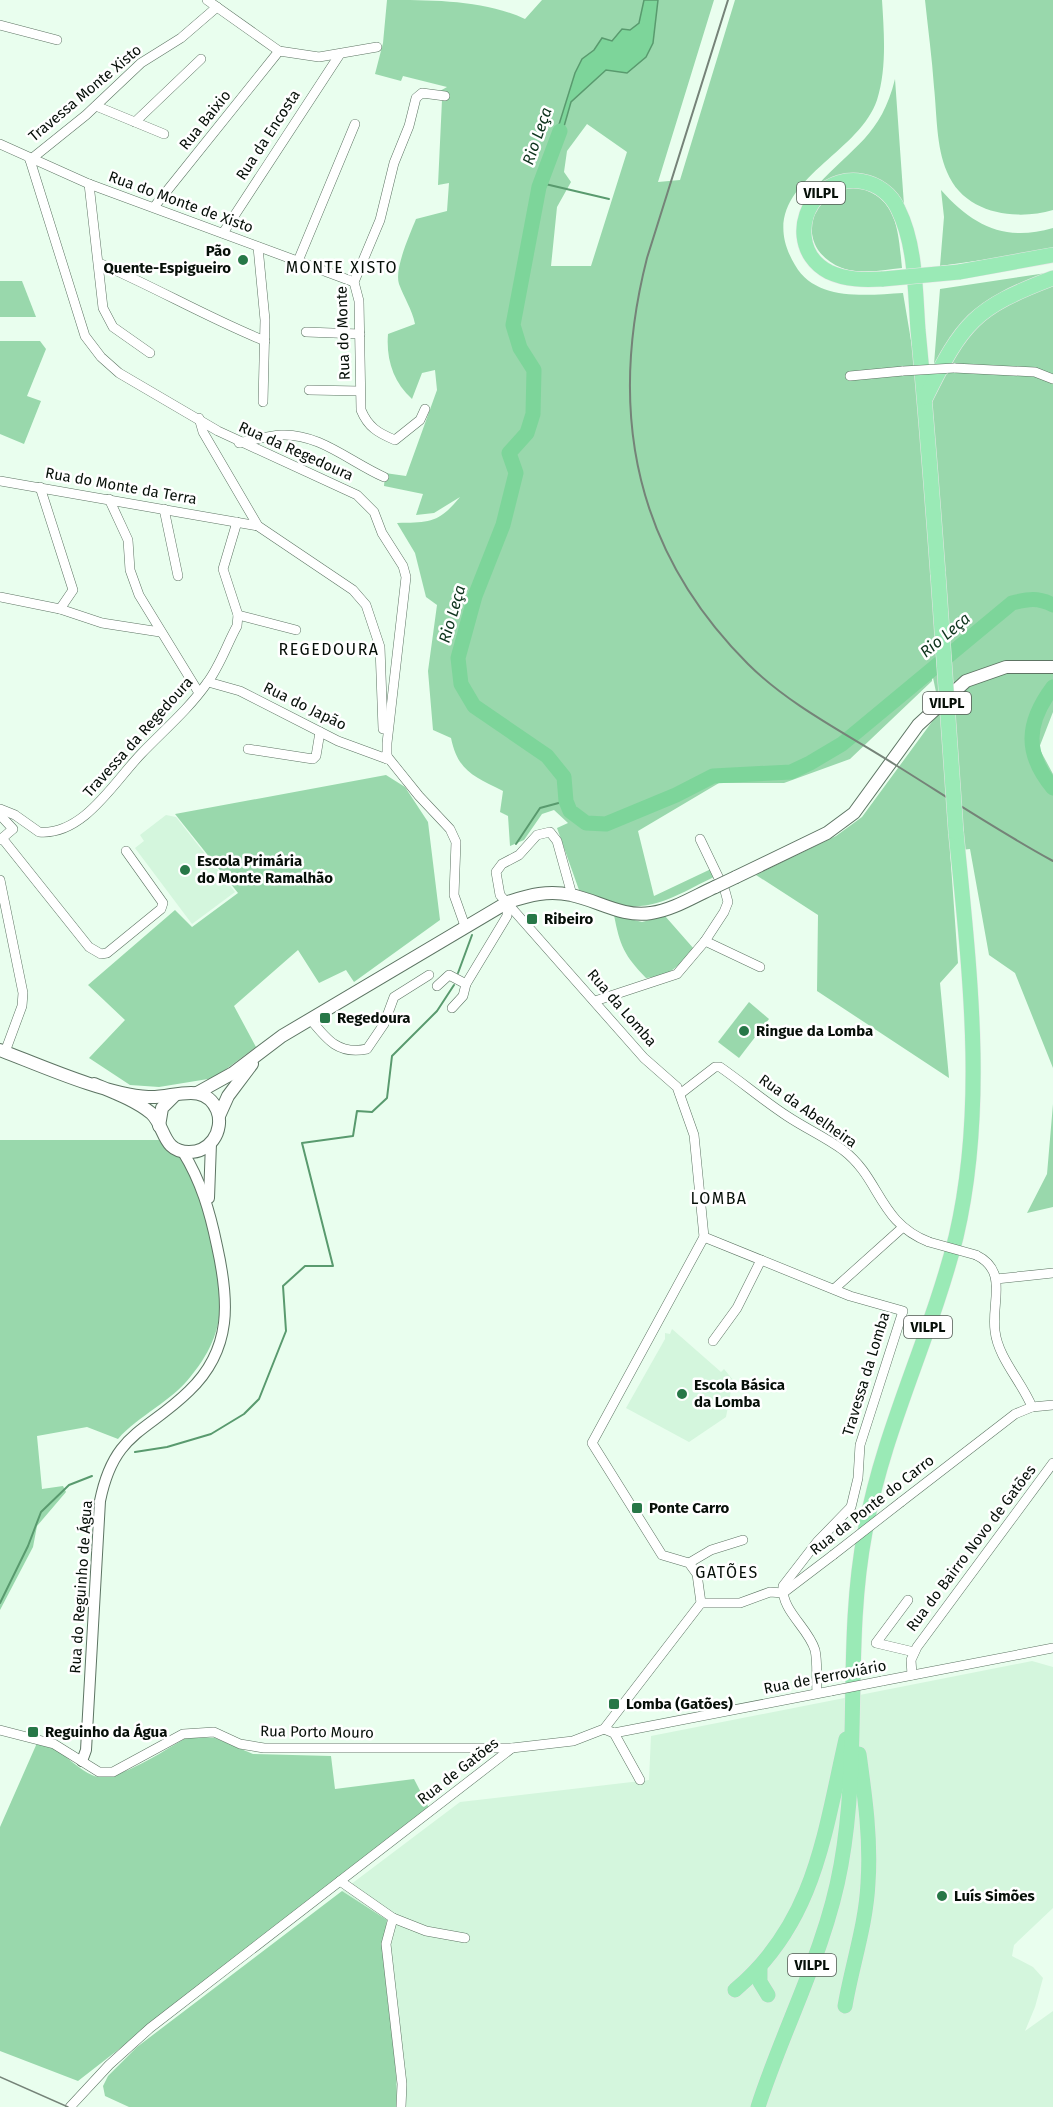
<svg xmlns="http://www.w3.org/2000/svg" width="1053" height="2107" viewBox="0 0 1053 2107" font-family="'Fira Sans',sans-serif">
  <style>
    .built { fill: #d4f6dd }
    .green { fill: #99d8ac; fill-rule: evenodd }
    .water { fill: #7dd59a; stroke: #599a6e; stroke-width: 1.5 }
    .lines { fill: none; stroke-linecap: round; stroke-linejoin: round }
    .stream { stroke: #599a6e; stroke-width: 2 }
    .river { stroke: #7dd59a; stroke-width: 15 }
    .minor-casing { stroke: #5d7463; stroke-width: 10 }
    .tertiary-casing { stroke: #5d7463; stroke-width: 12 }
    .secondary-casing { stroke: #5d7463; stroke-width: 14 }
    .trunk-casing { stroke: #e6e7e6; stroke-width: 16 }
    .minor { stroke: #fff; stroke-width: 9 }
    .tertiary { stroke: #fff; stroke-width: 10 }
    .secondary { stroke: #fff; stroke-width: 12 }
    .trunk { stroke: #9aeab6; stroke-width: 15 }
    .tram { stroke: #758378; stroke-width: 1.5 }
    .rail { stroke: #758378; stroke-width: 2 }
    .minor-bridge-casing { stroke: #5d7463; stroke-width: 10; stroke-linecap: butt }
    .secondary-bridge-casing { stroke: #5d7463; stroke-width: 14; stroke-linecap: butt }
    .trunk-bridge-casing { stroke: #e6e7e6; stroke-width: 16; stroke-linecap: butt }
    .minor-bridge { stroke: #fff; stroke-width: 9 }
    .secondary-bridge { stroke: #fff; stroke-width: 12 }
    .trunk-bridge { stroke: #9aeab6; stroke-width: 15 }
    .poi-dot { fill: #277747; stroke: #fff; stroke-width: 2 }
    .labels { text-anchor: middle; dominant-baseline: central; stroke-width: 5; stroke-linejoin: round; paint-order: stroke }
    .shield { fill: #fff; stroke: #515752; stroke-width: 1.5 }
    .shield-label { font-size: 14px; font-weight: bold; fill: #060f08 }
    .street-label { font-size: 15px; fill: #060f08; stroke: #fff }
    .poi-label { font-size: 15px; font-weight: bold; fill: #060f08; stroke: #fff; text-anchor: start }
    .water-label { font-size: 16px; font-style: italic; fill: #0d331c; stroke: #fff }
    .neighbourhood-label { font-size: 16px; letter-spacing: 1.5px; fill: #060f08; stroke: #fff }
  </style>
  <rect width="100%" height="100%" fill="#e9feee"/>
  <g class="built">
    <path d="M166,815L176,817L235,892L192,924L135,848L144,841L140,835Z"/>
    <path d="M672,1329L721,1372L724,1369L733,1380L726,1417L689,1442L626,1408L665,1339V1333L670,1334Z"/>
    <path d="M1032,1661L1053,1667V1908L1014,1945L1012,1956L1033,1967L1043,1978L1035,2007L1025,2031L1053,2011V2107H396V2057L387,2012L383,1945L387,1920L342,1891L460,1802L649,1780L651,1736Z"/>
  </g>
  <g class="green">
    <path d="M387,0C433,0 484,0 525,19L542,0H644L639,23L630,30L622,29L612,41L602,38L594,50L582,59L575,73L552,146L557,151L571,102L606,70L627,72L646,57L653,43L658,0H714L658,182L680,180L735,0H882C884,32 887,69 877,100C857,160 748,186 795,265C816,302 867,295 903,293L917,376L948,374C969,318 1001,305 1053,285V712L1039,748L1053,774V1068L1015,973L989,955L970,849L950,851L958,963L940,983L949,1078L817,991L818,915L756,875L836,836L862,817L934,719L936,692L932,673V681L850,759L784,783H719L638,831L654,896L711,869L714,877C688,889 659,909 629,906C613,904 595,895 579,890L557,828L568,823L554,810L542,814L524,840L510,846L508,816L500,812L503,791C473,776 458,771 451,738L433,730L428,671L437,605L426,597L415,553L397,523C429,522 438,524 460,497L434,513L416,515L423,494L384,486L385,473L406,476L437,390L435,370L422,373L412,399C393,382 386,359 388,334L415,324C412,309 404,298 399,284C394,269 410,234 416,219L447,211L449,183L438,185L442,100L440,91L447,87L403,76L401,81L375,74L383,43ZM587,124L627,152L591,266H551L557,207L571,182L564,172L567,151Z"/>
    <path d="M925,0H1053V210C1016,221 964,214 947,172C936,146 937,115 934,87C932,58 928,29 925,0Z"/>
    <path d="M895,79L904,205C882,171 852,166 817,186C853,146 881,136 895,79Z"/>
    <path d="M852,186C898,195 898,229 902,268C883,270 860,275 842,268C796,250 805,196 852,186Z"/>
    <path d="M941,190C973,226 1005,242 1053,228V250L940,266L944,217Z"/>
    <path d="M1053,272L1002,293L939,363L934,364L940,289Z"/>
    <path d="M0,281H22L36,317H0Z"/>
    <path d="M40,341L46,349L27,396L41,401L24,444L0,434V341Z"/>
    <path d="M386,775L405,787L428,822L440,920L354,982L346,970L319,983L298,950L234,1006L256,1047L214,1078L159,1087L130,1085L89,1058L125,1020L88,985L175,910L192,927L238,893L175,814Z"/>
    <path d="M614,915L642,922L665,916L694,949C679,967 669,976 646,978C624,955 620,946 614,915Z"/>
    <path d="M749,1002L769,1019L739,1058L718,1042Z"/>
    <path d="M1053,1104V1207L1027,1213L1047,1174Z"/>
    <path d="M0,1140H160C167,1151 183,1156 189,1168C199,1187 203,1208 208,1229C222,1287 232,1326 191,1376C171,1402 139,1415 118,1439L87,1427L37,1436L42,1489L63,1486L66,1492L37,1526L33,1547L0,1610Z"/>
    <path d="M188,1737L215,1738L253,1754L331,1756L335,1789L414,1779L429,1808L78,2081L0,2051V1827L37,1743C66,1750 69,1764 92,1775C114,1786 167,1748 188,1737Z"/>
    <path d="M342,1891L387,1920C377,1982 400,2044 396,2107H129L105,2096L103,2086L108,2076L137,2047Z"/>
  </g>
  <path class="water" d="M644,0H658L653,43L646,57L627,73L606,70L571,102L557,151L552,147L575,73L582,59L594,50L602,38L612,41L622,29L630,30L639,23Z"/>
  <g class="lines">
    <g class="stream">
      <path d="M541,183L609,199"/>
      <path d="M516,844L540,808L566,801"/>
      <path d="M458,973L472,935"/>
      <path d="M135,1452L167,1447L211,1434L244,1414L259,1399L286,1331L283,1286L305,1266H333L302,1143L353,1136L357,1111L372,1112L387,1098L392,1056L437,1011L454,985"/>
      <path d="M0,1603L28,1546L41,1512L69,1485L92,1476"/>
    </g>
    <g class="river">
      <path d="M560,131L539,187L513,325L520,348L534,370L533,414L527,433L509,453L516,473L503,525L475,596L458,658L461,684L474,706L547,756L564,777L566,801L570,811L586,823L606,824L676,795L713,776L791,772L810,763L842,744L1012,603C1028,599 1038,597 1053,605"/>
      <path d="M1053,687C1026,723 1024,753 1053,788"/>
    </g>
    <defs>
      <g id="minor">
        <path d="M207,0L279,51L319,57L377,47"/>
        <path d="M0,25L57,40"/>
        <path d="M96,106L164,134"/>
        <path d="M135,122L201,59"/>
        <path d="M0,144L89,184L354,282"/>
        <path d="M30,160L85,336L101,357L119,373L218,431L357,495L374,512L382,533L403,566L406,577L387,743V759"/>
        <path d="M30,160L86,115L141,63L181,38L217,7"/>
        <path d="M89,184L103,308L113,327L150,353"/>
        <path d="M154,207L279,51"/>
        <path d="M223,233L340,54"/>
        <path d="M258,247L265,320L263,402"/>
        <path d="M298,261L355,124"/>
        <path d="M99,263C155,287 208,318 265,341"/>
        <path d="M306,332L360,334"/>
        <path d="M954,368L1035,372L1053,379"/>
        <path d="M850,376L903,371"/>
        <path d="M309,390L360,391"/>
        <path d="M425,409L420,420L395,440C378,433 368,427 361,410L359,301L354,282L380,220L394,163L409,126L416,98L422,93L445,96"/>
        <path d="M199,418L203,432L258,526"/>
        <path d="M239,443C252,440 267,436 281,435C319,433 350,462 384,477"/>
        <path d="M0,481L258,526L353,590L366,605L380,647L383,729"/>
        <path d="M40,487L73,590L60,609"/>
        <path d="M109,499L128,540L130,570L139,595L199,693"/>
        <path d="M164,509L178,576"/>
        <path d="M0,597L60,609L102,623L160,632"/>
        <path d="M238,615L296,630"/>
        <path d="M208,682L240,691L338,741L387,759"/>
        <path d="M248,749L313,759L316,756L320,732"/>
        <path d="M386,755L419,796L450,829L456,842L454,895L465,926"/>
        <path d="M0,809L15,815L39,832C83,836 114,782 141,754C164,730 188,710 207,683C220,666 227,644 237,626L238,615L223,569L237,522"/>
        <path d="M0,815L13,829L0,840"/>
        <path d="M2,838L89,947L101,954L107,953L161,909L163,903L126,851"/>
        <path d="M0,880L23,993L22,1006L5,1052"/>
        <path d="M705,941L760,967"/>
        <path d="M437,986L449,975L466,984"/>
        <path d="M595,1001L677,974L705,941L724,912L728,902L725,891L700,839"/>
        <path d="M452,1008L463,996L466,984L507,916L508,902"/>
        <path d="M311,1020C327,1040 339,1055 367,1049L384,1024L394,997L429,975"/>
        <path d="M680,1094L715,1067H720C743,1083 764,1101 787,1116C805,1128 825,1137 843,1150C881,1179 878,1222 929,1242"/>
        <path d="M704,1237L850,1296L903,1311L860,1445L858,1478L851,1507L817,1542L783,1586C781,1611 808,1627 815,1650C818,1663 816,1680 817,1693"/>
        <path d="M976,1255C1009,1271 991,1302 995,1331C998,1358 1022,1382 1032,1407"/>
        <path d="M996,1279L1053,1273"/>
        <path d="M834,1289L902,1228"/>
        <path d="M713,1341L737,1308L761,1260"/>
        <path d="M901,1502L1015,1414L1032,1407L1053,1405"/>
        <path d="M689,1563L711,1550L743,1540"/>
        <path d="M908,1600L876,1643L914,1652"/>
        <path d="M701,1603H740L770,1592L783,1593L833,1555"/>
        <path d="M912,1675L911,1660L917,1647L1053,1463"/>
        <path d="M882,1681L1053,1648"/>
        <path d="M604,1729L614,1733L831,1691"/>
        <path d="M0,1730L54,1744L99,1772H113L183,1734L214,1732L240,1744L264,1748H512L573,1741L604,1729L701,1603L697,1574L689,1563L662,1555L592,1443L704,1237L694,1135L677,1087L644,1058L500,895L496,872L502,864L519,855L537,835L550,832L557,841L572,895"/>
        <path d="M614,1733L640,1780"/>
        <path d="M340,1881L393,1918L386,1944L402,2084L401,2107"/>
        <path d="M393,1918L426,1931L465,1938"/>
        <path d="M70,2107L109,2065L150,2028L512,1748"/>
      </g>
      <g id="tertiary">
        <path d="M209,1198L211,1143"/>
        <path d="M82,1761L86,1750L100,1501C114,1432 146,1433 189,1391C233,1349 229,1300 217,1246C210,1212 201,1181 183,1152"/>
      </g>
      <g id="secondary">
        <path d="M736,877L827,833L854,813L918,725L966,681L1006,667H1053"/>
        <path d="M0,1050C42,1066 104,1094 148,1097C172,1099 204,1080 217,1110C221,1120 219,1132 213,1140C207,1148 198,1152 189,1152C162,1152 166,1127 151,1113C135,1100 113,1092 94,1084"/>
        <path d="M197,1093L233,1073L282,1036L508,902C530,895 548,890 571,895C597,900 623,918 651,913C673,910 695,896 715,887"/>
        <path d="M219,1116L228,1096L252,1064"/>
        <path d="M159,1126L162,1108L175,1095"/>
      </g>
      <g id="trunk">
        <path d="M959,272L1053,255"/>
        <path d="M883,279C864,280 846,280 829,272C799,257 796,218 819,195C842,171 884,178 898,209C916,245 915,290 918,330C926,411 932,493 938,574"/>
        <path d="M926,397C963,322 974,308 1053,278"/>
        <path d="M760,1969V1982L768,1995"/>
        <path d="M735,1990C815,1923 824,1835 846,1739"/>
        <path d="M845,2006C852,1965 866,1925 868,1883C871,1839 865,1797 859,1754"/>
        <path d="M758,2107C784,2026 826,1950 841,1865C861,1755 844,1642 865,1532C883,1430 931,1337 956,1237C987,1105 969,966 956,832"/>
      </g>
    </defs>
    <use href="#minor" class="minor-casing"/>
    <use href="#tertiary" class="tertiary-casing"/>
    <use href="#secondary" class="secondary-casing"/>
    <use href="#trunk" class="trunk-casing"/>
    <use href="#minor" class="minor"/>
    <use href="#tertiary" class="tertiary"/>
    <use href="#secondary" class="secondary"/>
    <use href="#trunk" class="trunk"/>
    <path class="tram" d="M0,2077L68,2107"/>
    <path class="rail" d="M728,0L647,258C608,411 633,549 748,664C789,705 845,733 894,764C947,797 998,831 1053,861"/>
    <defs>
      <g id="minor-bridge">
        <path d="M903,371L954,368"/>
        <path d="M929,1242L976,1255"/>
        <path d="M833,1555L901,1502"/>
        <path d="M831,1691L882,1681"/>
      </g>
      <path id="secondary-bridge" d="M715,887L736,877"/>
      <g id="trunk-bridge">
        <path d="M883,279L959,272"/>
        <path d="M938,574L956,832"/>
      </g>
    </defs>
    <use href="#minor-bridge" class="minor-bridge-casing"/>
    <use href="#secondary-bridge" class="secondary-bridge-casing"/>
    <use href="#trunk-bridge" class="trunk-bridge-casing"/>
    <use href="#minor-bridge" class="minor-bridge"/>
    <use href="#secondary-bridge" class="secondary-bridge"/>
    <use href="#trunk-bridge" class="trunk-bridge"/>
  </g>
  <g class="poi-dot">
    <circle cx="243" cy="260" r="6"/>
    <circle cx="185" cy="870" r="6"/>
    <rect x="526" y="913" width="12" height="12" rx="3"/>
    <rect x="319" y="1012" width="12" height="12" rx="3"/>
    <circle cx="744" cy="1031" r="6"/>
    <circle cx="682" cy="1394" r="6"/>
    <rect x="631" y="1502" width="12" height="12" rx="3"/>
    <rect x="608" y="1698" width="12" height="12" rx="3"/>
    <rect x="27" y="1726" width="12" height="12" rx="3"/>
    <circle cx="942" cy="1896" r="6"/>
  </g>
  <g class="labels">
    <g class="shield">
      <rect x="797" y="182" width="48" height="22" rx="4.5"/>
      <rect x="923" y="692" width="48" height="22" rx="4.5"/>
      <rect x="904" y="1316" width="48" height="22" rx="4.5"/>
      <rect x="788" y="1954" width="48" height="22" rx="4.5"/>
    </g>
    <g class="shield-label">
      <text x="821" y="193">VILPL</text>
      <text x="947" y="703">VILPL</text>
      <text x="928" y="1327">VILPL</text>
      <text x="812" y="1965">VILPL</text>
    </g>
    <g class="street-label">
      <text transform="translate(85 93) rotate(-40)">Travessa Monte Xisto</text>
      <text transform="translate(205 120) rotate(-51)">Rua Baixio</text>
      <text transform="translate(268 135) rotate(-57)">Rua da Encosta</text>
      <text transform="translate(181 202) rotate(20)">Rua do Monte de Xisto</text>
      <text transform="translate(343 333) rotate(-92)">Rua do Monte</text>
      <text transform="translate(296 451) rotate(24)">Rua da Regedoura</text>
      <text transform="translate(121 486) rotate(10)">Rua do Monte da Terra</text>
      <text transform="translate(305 706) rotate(26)">Rua do Japão</text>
      <text transform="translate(138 737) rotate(-48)">Travessa da Regedoura</text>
      <text transform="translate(622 1008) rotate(49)">Rua da Lomba</text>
      <text transform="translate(808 1111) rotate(35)">Rua da Abelheira</text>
      <text transform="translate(866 1374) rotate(-73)">Travessa da Lomba</text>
      <text transform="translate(872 1505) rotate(-38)">Rua da Ponte do Carro</text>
      <text transform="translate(971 1548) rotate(-53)">Rua do Bairro Novo de Gatões</text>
      <text transform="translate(81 1587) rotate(-86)">Rua do Reguinho de Água</text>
      <text transform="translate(825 1677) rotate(-11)">Rua de Ferroviário</text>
      <text transform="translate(317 1732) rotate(1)">Rua Porto Mouro</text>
      <text transform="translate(458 1771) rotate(-38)">Rua de Gatões</text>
    </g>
    <g class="poi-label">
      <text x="231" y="251" text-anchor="end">Pão<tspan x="231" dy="17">Quente-Espigueiro</tspan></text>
      <text x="197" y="861">Escola Primária<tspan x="197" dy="17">do Monte Ramalhão</tspan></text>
      <text x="544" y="919">Ribeiro</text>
      <text x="337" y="1018">Regedoura</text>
      <text x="756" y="1031">Ringue da Lomba</text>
      <text x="694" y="1385">Escola Básica<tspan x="694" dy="17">da Lomba</tspan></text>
      <text x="649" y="1508">Ponte Carro</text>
      <text x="626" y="1704">Lomba (Gatões)</text>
      <text x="45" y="1732">Reguinho da Água</text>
      <text x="954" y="1896">Luís Simões</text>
    </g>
    <g class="water-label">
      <text transform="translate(537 136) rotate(-71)">Rio Leça</text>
      <text transform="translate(452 614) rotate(-74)">Rio Leça</text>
      <text transform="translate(945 635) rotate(-40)">Rio Leça</text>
    </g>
    <g class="neighbourhood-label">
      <text x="342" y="267">MONTE XISTO</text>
      <text x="329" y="649">REGEDOURA</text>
      <text x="719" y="1198">LOMBA</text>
      <text x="727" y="1572">GATÕES</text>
    </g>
  </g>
</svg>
